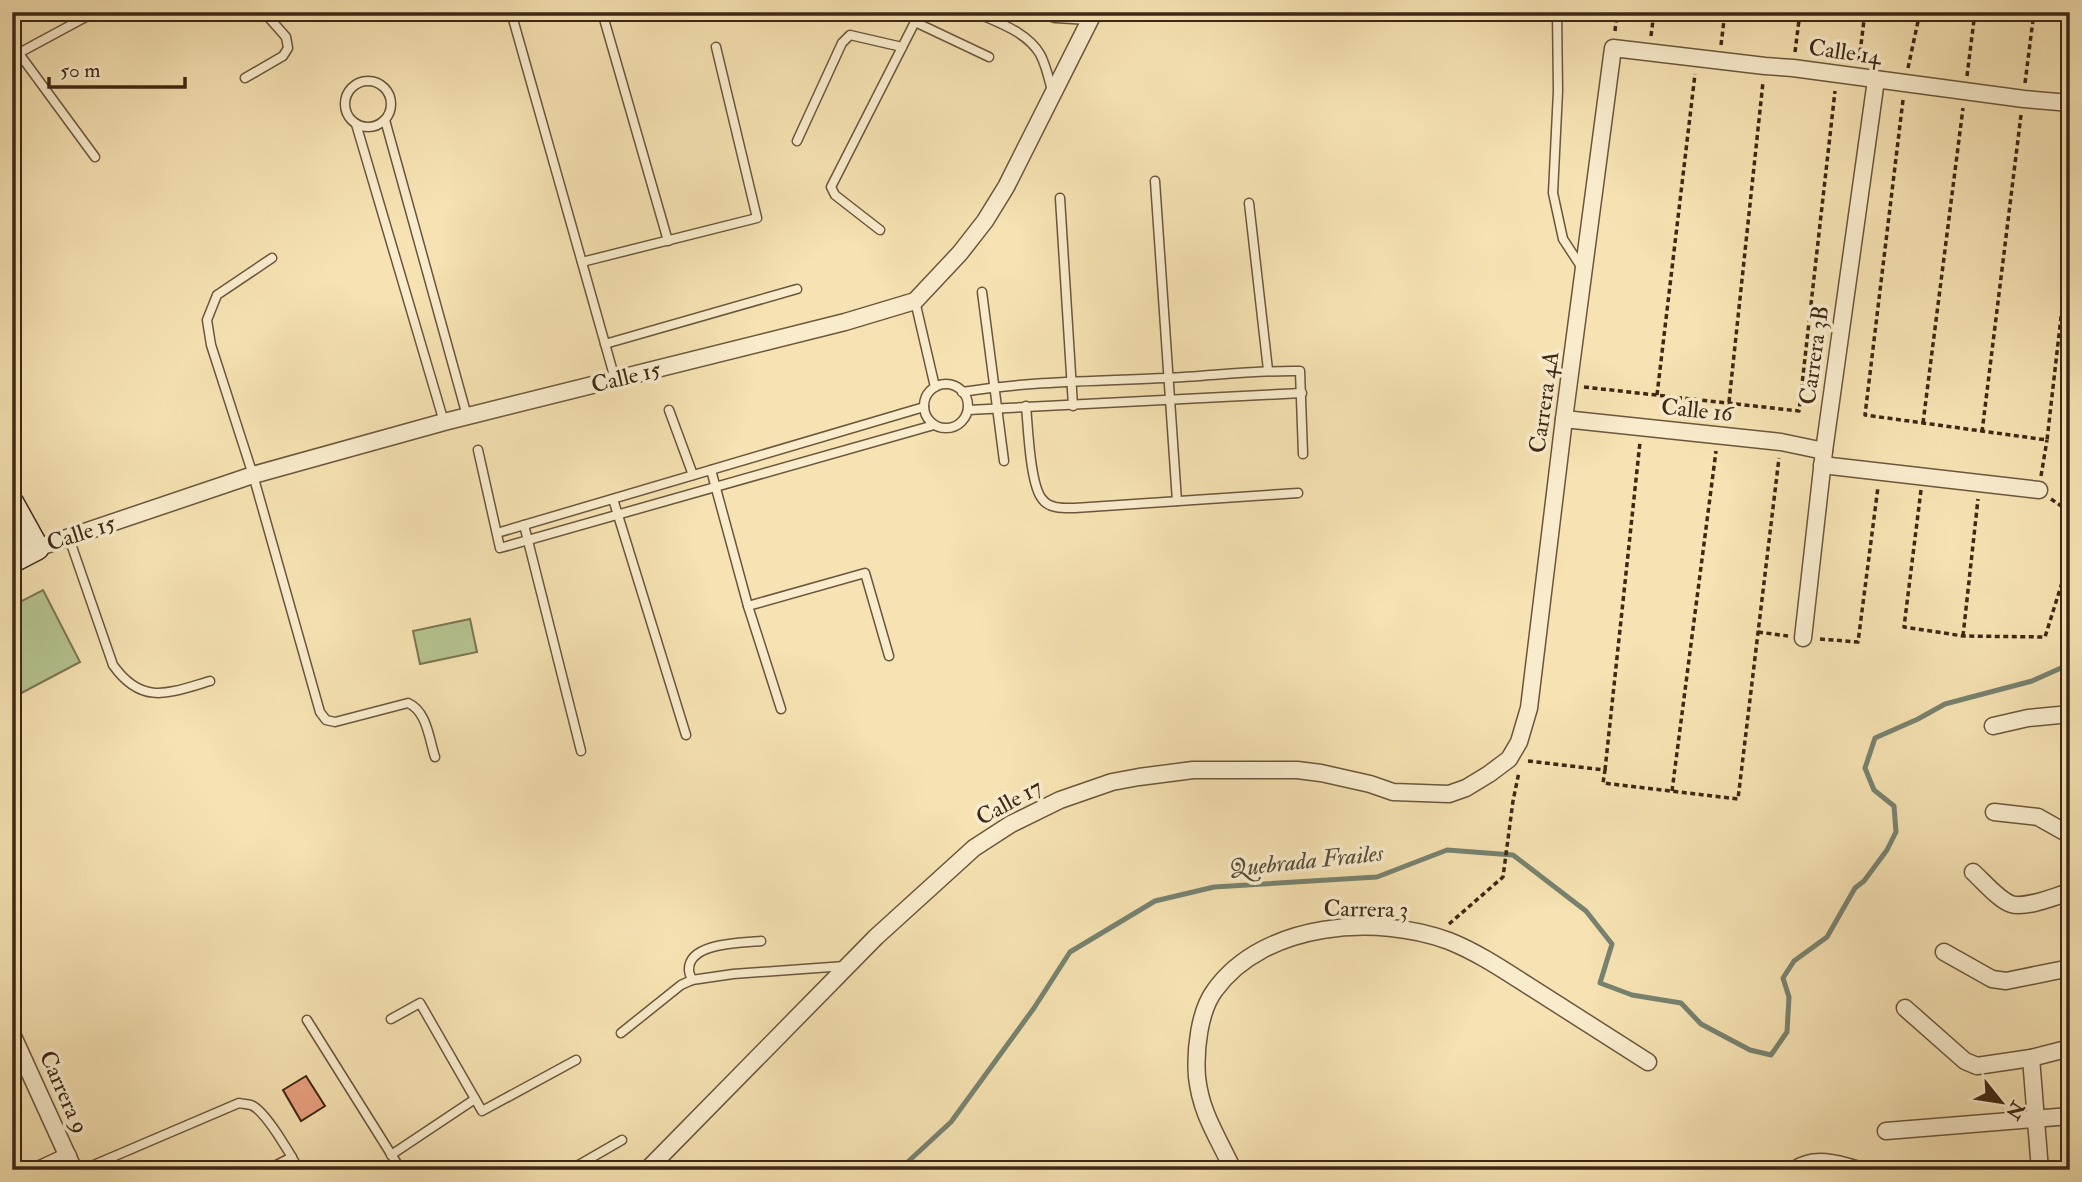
<svg xmlns="http://www.w3.org/2000/svg" width="2082" height="1182" viewBox="0 0 2082 1182" font-family="'IM FELL Double Pica',serif">
  <style>
    .green { fill: #b6c490; stroke: #7a7652; stroke-width: 2 }
    .lines { fill: none; stroke-linecap: round; stroke-linejoin: round }
    .stream { stroke: #778270; stroke-width: 5 }
    .building { fill: #e99f7f; stroke: #3d2715; stroke-width: 2 }
    .service-casing { stroke: #6b563c; stroke-width: 11 }
    .minor-casing { stroke: #6b563c; stroke-width: 19 }
    .secondary-casing { stroke: #3d2715; stroke-width: 26 }
    .path { stroke: #3d2715; stroke-width: 3.5; stroke-dasharray: 5 3.5; stroke-linecap: butt }
    .service { stroke: #f9eccd; stroke-width: 8 }
    .minor { stroke: #f9eccd; stroke-width: 16 }
    .secondary { stroke: #f9eccd; stroke-width: 23 }
    .labels { text-anchor: middle; dominant-baseline: central; stroke-width: 7; stroke-linejoin: round; paint-order: stroke }
    .street-label { font-size: 23px; fill: #3d2715; stroke: #f9eccd }
    .water-label { font-size: 24px; font-style: italic; fill: #554d3b; stroke: #f9eccd }
  </style>
  <rect width="100%" height="100%" fill="#f6e2b2"/>
  <filter id="stains"><feTurbulence type="fractalNoise" baseFrequency=".00286" numOctaves="4"/><feColorMatrix values="0 0 0 0 .2 0 0 0 0 .09 0 0 0 0 .02 0 0 0 .5 -.17"/></filter>
  <radialGradient id="worn" r=".72"><stop offset=".6" stop-color="#630" stop-opacity="0"/><stop offset="1" stop-color="#630" stop-opacity=".3"/></radialGradient>
  <g class="green">
    <path d="M43,590L80,662L12,698V606Z"/>
    <path d="M470,619L477,652L420,664L413,631Z"/>
  </g>
  <g class="lines">
    <path class="stream" d="M899,1170L951,1122L1034,1008L1070,952L1155,901L1214,887L1377,877L1447,850L1513,855L1586,911L1612,944L1600,983L1632,995L1681,1003L1701,1024L1750,1050L1771,1055L1787,1032L1789,997L1783,978L1794,961L1827,937L1855,888L1864,881L1887,850L1896,832L1894,806L1874,790L1865,768L1875,738L1918,719L1945,704L2032,681L2070,664"/>
  </g>
  <path class="building" d="M306,1076L325,1106L301,1121L283,1090Z"/>
  <g class="lines">
    <defs>
      <g id="service">
        <path d="M511,12L615,379"/>
        <path d="M602,12L668,241"/>
        <path d="M975,12C998,23 1026,31 1040,54C1046,65 1049,79 1052,91"/>
        <path d="M1036,12L1055,18L1090,20"/>
        <path d="M1557,12L1558,91L1553,193L1563,239L1582,268"/>
        <path d="M915,22L989,57"/>
        <path d="M12,44L95,157"/>
        <path d="M19,53L95,12"/>
        <path d="M245,78L283,56L288,48L286,37L264,12"/>
        <circle cx="368" cy="104" r="23"/>
        <path d="M385,120L467,416"/>
        <path d="M356,124L444,422"/>
        <path d="M797,141L842,43L850,35L902,47"/>
        <path d="M1155,181L1177,501"/>
        <path d="M1060,198L1073,406"/>
        <path d="M1249,203L1268,370"/>
        <path d="M880,230L835,195L831,187L920,12"/>
        <path d="M272,258L217,295L207,320L211,345L253,475L320,712L326,720L335,722L408,703C427,711 429,739 435,757"/>
        <path d="M582,262L757,218L716,47"/>
        <path d="M982,292L1004,461"/>
        <path d="M915,301L935,387"/>
        <path d="M605,344L797,289"/>
        <circle cx="946" cy="406" r="22"/>
        <path d="M962,392C1030,381 1098,381 1166,378C1211,376 1255,370 1300,371L1303,454"/>
        <path d="M1026,406C1028,426 1030,487 1043,500C1050,509 1064,508 1075,508L1298,493"/>
        <path d="M669,410L693,475"/>
        <path d="M968,410L1302,393"/>
        <path d="M478,450L500,548L934,425"/>
        <path d="M711,470L748,606L781,709"/>
        <path d="M613,499L686,735"/>
        <path d="M524,525L581,751"/>
        <path d="M497,533L924,407"/>
        <path d="M69,538L113,665C142,706 169,693 210,681"/>
        <path d="M748,606L865,573L889,656"/>
        <path d="M692,980C691,977 689,973 689,970C688,942 743,943 761,941"/>
        <path d="M391,1019L420,1003L482,1111L576,1060"/>
        <path d="M307,1020L401,1170"/>
        <path d="M621,1033L681,985L692,980L733,974L845,966"/>
        <path d="M391,1155L475,1099"/>
        <path d="M82,1170L239,1103C243,1104 247,1104 251,1105C265,1110 291,1155 299,1170"/>
        <path d="M267,1170L292,1157"/>
        <path d="M570,1170L622,1140"/>
      </g>
      <g id="minor">
        <path d="M1564,419L1781,442L1824,451"/>
        <path d="M1822,465L2039,490"/>
        <path d="M37,548L253,475L444,422L845,322L915,301L960,253L985,221L1006,187L1094,12"/>
        <path d="M1803,638L1824,451L1876,80"/>
        <path d="M1993,726L2028,718L2070,714"/>
        <path d="M1994,812L2038,817L2070,835"/>
        <path d="M1973,872C1983,881 1999,900 2011,904C2026,909 2055,896 2070,892"/>
        <path d="M1944,952L1992,979L2006,981L2070,968"/>
        <path d="M1905,1008L1965,1061L1977,1066L2031,1058L2070,1048"/>
        <path d="M12,1034L74,1170"/>
        <path d="M2031,1058L2040,1170"/>
        <path d="M1886,1131L2070,1116"/>
        <path d="M38,1170L68,1156"/>
        <path d="M647,1170L876,937L974,848L1011,824L1060,800L1112,782L1139,777L1193,770H1297L1321,773L1370,784L1393,792L1449,794L1466,788L1489,774L1509,759L1519,742L1529,708L1564,419L1613,48L1765,66L1793,68L2024,99L2070,103"/>
        <path d="M1233,1170C1218,1137 1201,1114 1197,1077C1195,1051 1199,1011 1215,990C1264,922 1377,914 1449,941C1479,953 1505,971 1532,988C1571,1013 1610,1038 1648,1062"/>
        <path d="M1794,1170C1814,1156 1837,1163 1859,1170"/>
      </g>
      <path id="secondary" d="M12,503L37,548L12,561"/>
    </defs>
    <use href="#service" class="service-casing"/>
    <use href="#minor" class="minor-casing"/>
    <use href="#secondary" class="secondary-casing"/>
    <g class="path">
      <path d="M1615,31L1617,12"/>
      <path d="M1651,36L1654,12"/>
      <path d="M1721,45L1725,12"/>
      <path d="M1795,52L1800,12"/>
      <path d="M1859,61L1865,12"/>
      <path d="M1908,68L1920,12"/>
      <path d="M1967,76L1975,12"/>
      <path d="M2025,83L2034,12"/>
      <path d="M1903,100L1865,415L2047,440L2070,238"/>
      <path d="M1584,387L1799,411L1835,91"/>
      <path d="M1657,395L1695,74"/>
      <path d="M1729,402L1763,82"/>
      <path d="M1923,423L1963,108"/>
      <path d="M1982,432L2021,115"/>
      <path d="M2041,476L2047,440"/>
      <path d="M1921,490L1904,627L1963,636L2045,637L2066,570L2070,535"/>
      <path d="M2051,499L2070,512"/>
      <path d="M1758,632L1788,636"/>
      <path d="M1963,636L1978,499"/>
      <path d="M1820,639L1858,642L1878,487"/>
      <path d="M1528,761L1605,770L1603,783L1738,799L1779,458"/>
      <path d="M1605,770L1640,442"/>
      <path d="M1672,791L1716,451"/>
      <path d="M1449,924L1503,877L1513,801L1519,772"/>
    </g>
    <use href="#service" class="service"/>
    <use href="#minor" class="minor"/>
    <use href="#secondary" class="secondary"/>
  </g>
  <g class="labels">
    <g class="street-label">
      <text transform="translate(1845 52) rotate(8)">Calle 14</text>
      <text transform="translate(1814 355) rotate(-82)">Carrera 3B</text>
      <text transform="translate(626 377) rotate(-14)">Calle 15</text>
      <text transform="translate(1544 402) rotate(-82)">Carrera 4A</text>
      <text transform="translate(1697 410) rotate(6)">Calle 16</text>
      <text transform="translate(81 533) rotate(-18)">Calle 15</text>
      <text transform="translate(1009 802) rotate(-29)">Calle 17</text>
      <text transform="translate(1366 909) rotate(1)">Carrera 3</text>
      <text transform="translate(64 1092) rotate(66)">Carrera 9</text>
    </g>
    <g class="water-label">
      <text transform="translate(1306 861) rotate(-6)">Quebrada Frailes</text>
    </g>
  </g>
  <rect width="2082" height="1182" fill="none" stroke="#f6e2b2" stroke-width="42"/>
  <rect x="14" y="14" width="2054" height="1154" fill="none" stroke="#3d2715" stroke-width="3.5"/>
  <rect x="21" y="21" width="2040" height="1140" fill="none" stroke="#3d2715" stroke-width="2"/>
  <g transform="translate(2001 1102) rotate(120)" stroke="#f9eccd" stroke-width="5" paint-order="stroke">
  <path d="M0-5L12 26L0 18L-12 26Z" fill="#3d2715"/>
  <text y="-10" font-size="19" font-weight="bold" text-anchor="middle" fill="#3d2715">N</text>
  </g>
  <path d="M49 77v10h136v-10" fill="none" stroke="#3d2715" stroke-width="3.5"/>
  <text x="60" y="77" font-size="21" fill="#3d2715" stroke="#f9eccd" stroke-width="5" paint-order="stroke">50 m</text>
  <rect width="100%" height="100%" filter="url(#stains)"/>
  <rect width="100%" height="100%" fill="url(#worn)"/>
</svg>
